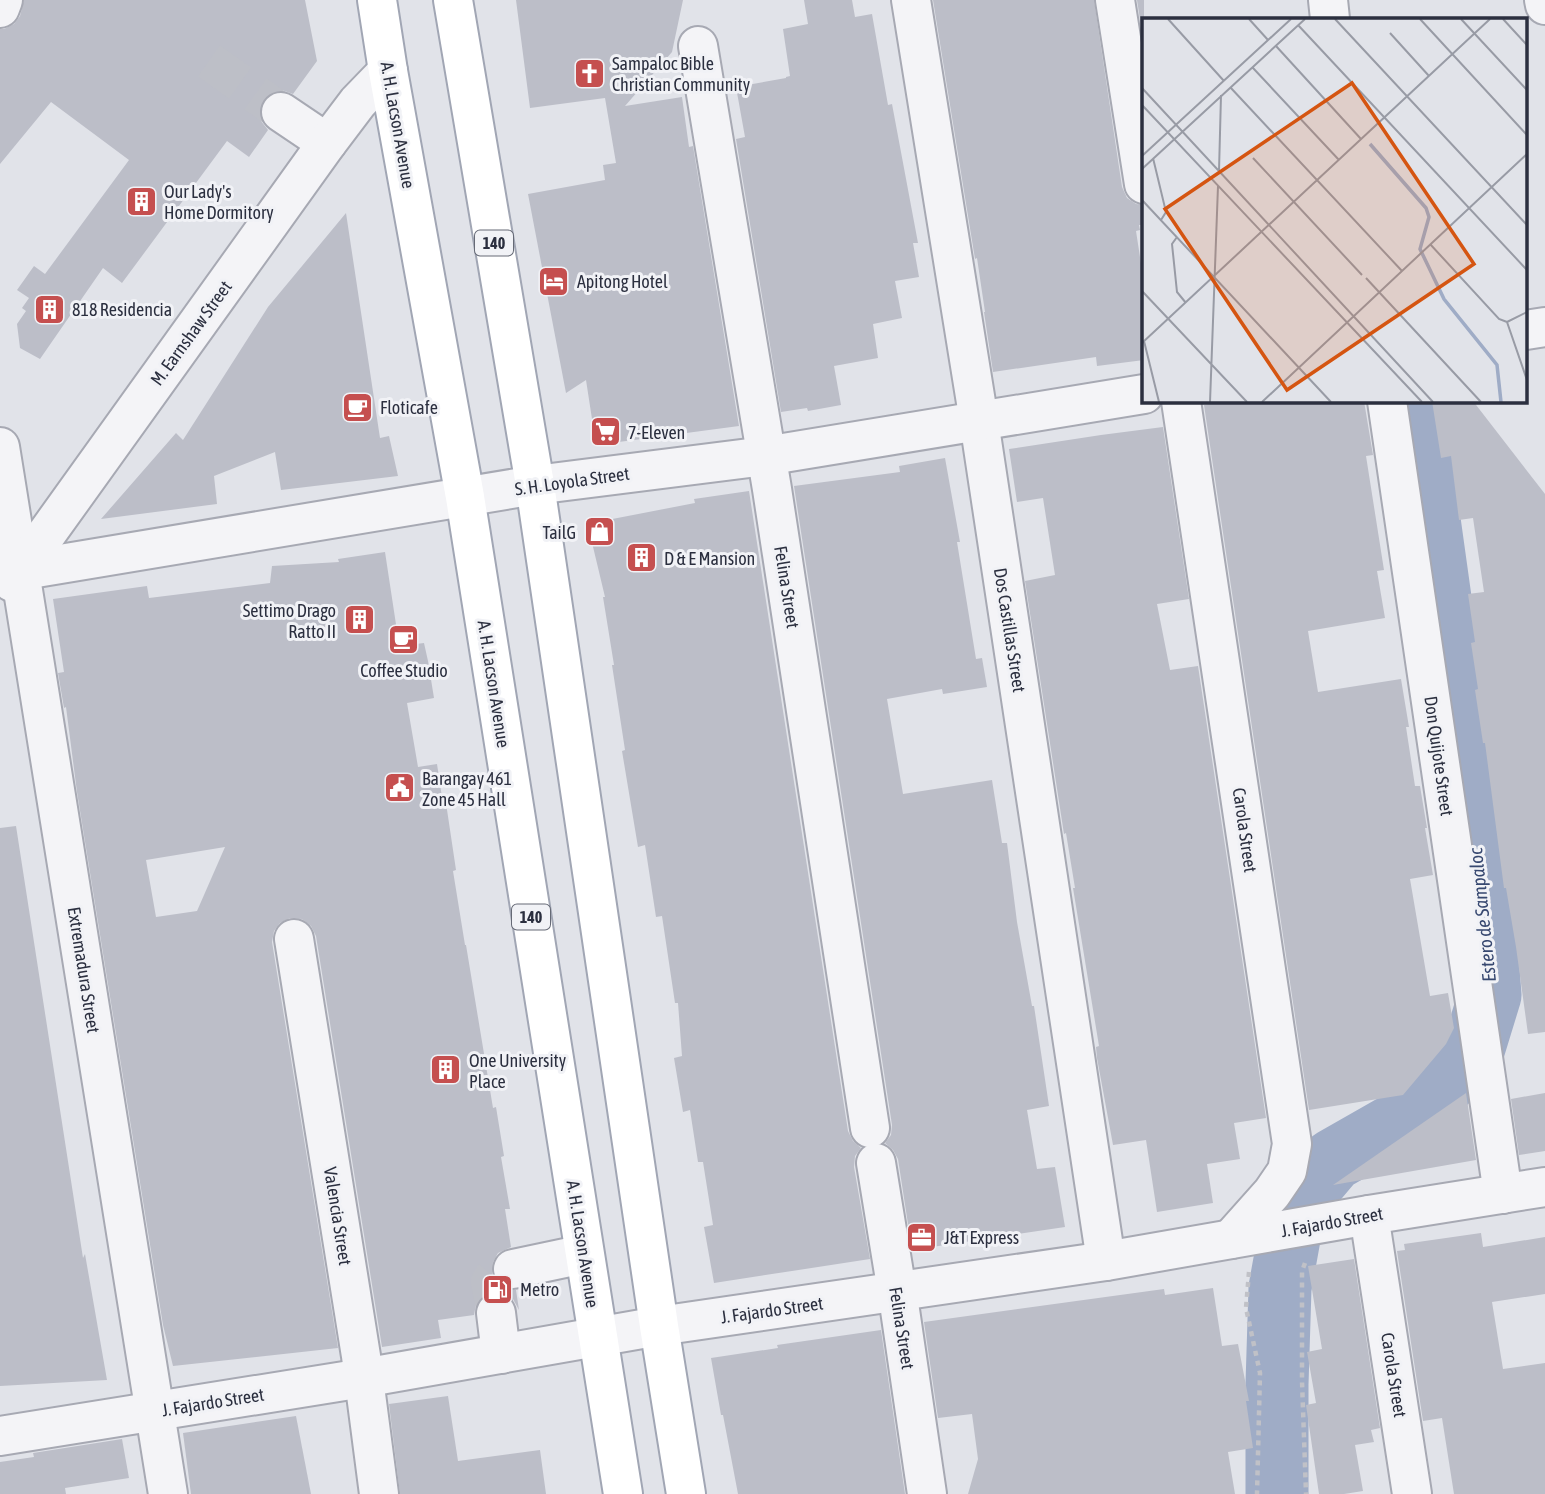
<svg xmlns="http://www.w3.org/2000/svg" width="1545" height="1494" viewBox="0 0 1545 1494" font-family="'Asap Condensed',sans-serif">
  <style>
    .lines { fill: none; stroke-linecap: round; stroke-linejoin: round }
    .river { stroke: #9facc6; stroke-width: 63 }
    .building { fill: #bcbec8; fill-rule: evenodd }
    .minor-tunnel { stroke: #bdbfc7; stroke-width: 38; stroke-dasharray: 38 19; stroke-linecap: butt }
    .minor-casing { stroke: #a7a9b3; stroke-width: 42 }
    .major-casing { stroke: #a1a6b4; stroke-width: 42 }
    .path { stroke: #c0c1c7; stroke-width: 4.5; stroke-dasharray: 5 5; stroke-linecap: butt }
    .minor { stroke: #f4f4f7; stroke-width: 38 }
    .major { stroke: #fff; stroke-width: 38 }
    .labels { text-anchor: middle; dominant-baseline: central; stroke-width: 6; stroke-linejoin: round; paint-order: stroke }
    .shield { fill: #f1f2f6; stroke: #666a76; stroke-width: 2 }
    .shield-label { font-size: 16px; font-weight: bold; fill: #2b2f3f }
    .poi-label { font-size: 18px; fill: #2b2f3f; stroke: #f1f2f6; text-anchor: start }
    .street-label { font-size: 18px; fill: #2b2f3f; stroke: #f1f2f6 }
    .water-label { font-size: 19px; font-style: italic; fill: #374870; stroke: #f1f2f6 }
    .inset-river { fill: none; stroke: #9facc6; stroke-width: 3.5 }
    .inset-road { fill: none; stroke: #989ba5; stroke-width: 2 }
    .view { fill: #d55511; fill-opacity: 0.15; stroke: #d55511; stroke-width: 3.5 }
    .inset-edge { fill: none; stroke: #2b2f3f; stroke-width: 3.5 }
  </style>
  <rect width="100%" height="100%" fill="#e1e3e9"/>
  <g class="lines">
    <path class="river" d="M1277,1494V1384L1280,1288L1295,1205L1333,1160L1412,1115L1471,1057L1490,995L1484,914L1415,419"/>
  </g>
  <g class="building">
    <path d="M24,0H305L317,61L293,94L282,90L271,93L263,99L259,111L261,121L268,130L249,157L227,141L122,283L103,268L40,359L20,348L17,324L26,311L22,308L29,298L17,290L34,266L45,274L129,160L51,102L0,164V29H4L14,24L20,16Z"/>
    <path d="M516,0H683L672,52L625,106L682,97L689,147L693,146L739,426L596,445L586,380L566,393L528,194L605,180L603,165L616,163L605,98L530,108Z"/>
    <path d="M804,0H852L855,17L872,14L888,105L892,104L918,243H913L919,277L895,281L902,318L873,324L878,358L834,366L841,405L808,411L807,408L781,412L736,139L745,137L736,87L786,78V77L790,76L783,29L808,24Z"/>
    <path d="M933,0H1094L1122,187L1127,198L1136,204L1144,205V225H1139L1140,230L1136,231L1144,283V360L1097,366L1096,357L993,372L984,312H985L977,258L975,259Z"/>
    <path d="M1137,0H1144V45Z"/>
    <path d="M346,213L380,438L389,436L398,476L281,490L275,452L214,476L217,504L101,519L176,433L183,440L268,307Z"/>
    <path d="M1233,401H1364L1373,455L1366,456L1384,570L1377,571L1385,618L1308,631L1318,692L1401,679L1409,727H1406L1415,786H1420L1427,828H1425L1433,875L1410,879L1430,996L1448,993L1454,1028L1446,1044L1403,1095L1309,1110L1204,405Z"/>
    <path d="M1432,401H1473L1545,494V1032L1528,1034L1516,947L1506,888H1504L1485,743H1483L1475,690L1478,689L1471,643L1475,642L1468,594L1484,592L1473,518L1459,520L1451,456L1441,458Z"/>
    <path d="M1163,427L1189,599L1157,604L1170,670L1198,666L1266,1118L1234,1123L1240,1159L1207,1164L1213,1203L1157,1212L1146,1140L1113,1145L1097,1058L1096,1047L1099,1046L1073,888H1075L1066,833L1064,834L1025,581L1055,575L1043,498L1017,502L1009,449L1101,435Z"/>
    <path d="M945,458L960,542H957L976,659L982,658L987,687L943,694L942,689L887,699L903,794L992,780L1002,843H1007L1017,922L1032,1006H1034L1049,1106L1027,1110L1037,1169L1055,1167L1065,1227L912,1250L898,1159L893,1150L885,1143L891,1135L892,1125L794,486L900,472L899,466Z"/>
    <path d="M749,491L848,1131L853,1141L861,1148L855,1156L854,1167L870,1259L714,1283L704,1227L713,1225L703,1162H698L690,1110L683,1112L674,1058L682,1056L678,1003H675L662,916L656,917L645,845L638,847L622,751L625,750L612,665H614L603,597H605L589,530L602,521L695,503L694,499Z"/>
    <path d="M385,552L397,631L414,629L416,644L424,643L428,661L434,698L407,703L418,767L437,764L443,804L446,803L456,870L453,871L465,945H466L493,1108L496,1107L504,1156L501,1157L510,1209H505L511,1247L498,1253L493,1262L492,1273L497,1284L506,1290H516L519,1310L513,1299L505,1293L493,1291L482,1296L476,1304L474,1315L438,1320L441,1338L382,1347L316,936L311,926L302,919L290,918L280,923L274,931L272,942L338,1348L173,1366L163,1325L77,792L66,707L64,708L58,673L64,672L53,599L147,586L149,598L270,583L272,566L339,562L338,559ZM225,847L197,911L156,917L146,860Z"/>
    <path d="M16,826L83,1258L85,1254L107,1380L0,1386V828Z"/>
    <path d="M1466,1093L1476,1160L1333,1185Z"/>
    <path d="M1545,1093V1151L1519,1155L1511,1099Z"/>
    <path d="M1481,1233L1483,1247L1545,1237V1294L1492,1302L1503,1369L1545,1363V1494H1454L1442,1418L1423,1421L1397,1251L1405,1250L1404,1244Z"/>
    <path d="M1354,1259L1380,1428L1371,1430L1374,1442L1355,1445L1363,1491L1344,1494H1319L1306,1405L1316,1403L1307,1352L1322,1349L1308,1266Z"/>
    <path d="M1213,1288L1222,1346L1238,1344L1249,1401H1246L1253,1448L1228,1452L1235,1494H968L978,1459L972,1414L938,1418L924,1322L1164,1289L1165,1295Z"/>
    <path d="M881,1330L905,1494H738L723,1415H721L711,1358L778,1348L777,1345Z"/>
    <path d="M448,1396L458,1461L540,1450L546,1494H400L389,1404Z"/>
    <path d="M296,1416L311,1494H191L183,1433Z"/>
    <path d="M122,1439L129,1478L65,1488L66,1494H0V1462L34,1457L33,1453Z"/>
  </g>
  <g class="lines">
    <g class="minor-tunnel">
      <path d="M209,61L281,112"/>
      <path d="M496,1313L490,1282C496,1272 501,1269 513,1269"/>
    </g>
    <defs>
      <g id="minor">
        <path d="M911,0L979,421L1106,1261"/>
        <path d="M1115,0L1144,184"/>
        <path d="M1328,0L1330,19"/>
        <path d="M1544,0L1545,5"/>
        <path d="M0,8L3,0"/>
        <path d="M698,46L772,489L870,1128"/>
        <path d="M281,112L327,143"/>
        <path d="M1526,330L1545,327"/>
        <path d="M1181,401L1292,1144L1287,1171L1272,1193L1231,1239"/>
        <path d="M1387,401L1503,1194"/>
        <path d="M0,447L168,1494"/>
        <path d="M0,574L535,485L765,456L1144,394"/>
        <path d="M12,582L327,143L358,102L388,71"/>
        <path d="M294,939L361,1356L379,1494"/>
        <path d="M876,1163L900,1310L927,1494"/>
        <path d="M1369,1215L1412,1494"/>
        <path d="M513,1269L584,1254"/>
        <path d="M496,1313L501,1354"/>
        <path d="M0,1436L363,1378L659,1326L1106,1261L1369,1215L1545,1187"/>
      </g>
      <g id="major">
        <path d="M377,0L388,71L465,497L623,1494"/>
        <path d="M453,0L535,485L659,1326L686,1494"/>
      </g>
    </defs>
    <use href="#minor" class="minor-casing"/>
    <use href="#major" class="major-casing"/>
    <g class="path">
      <path d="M1305,1263L1302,1271V1381L1306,1494"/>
      <path d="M1249,1272L1246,1308L1260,1373L1257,1494"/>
    </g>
    <use href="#minor" class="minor"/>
    <use href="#major" class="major"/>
  </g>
  <defs>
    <symbol id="church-square" viewBox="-11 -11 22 22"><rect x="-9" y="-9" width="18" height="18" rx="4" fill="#c54f4f" stroke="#f1f2f6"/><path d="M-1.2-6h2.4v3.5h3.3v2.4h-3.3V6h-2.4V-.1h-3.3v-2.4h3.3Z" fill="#fff"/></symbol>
    <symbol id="building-square" viewBox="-11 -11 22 22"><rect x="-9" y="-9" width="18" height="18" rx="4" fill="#c54f4f" stroke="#f1f2f6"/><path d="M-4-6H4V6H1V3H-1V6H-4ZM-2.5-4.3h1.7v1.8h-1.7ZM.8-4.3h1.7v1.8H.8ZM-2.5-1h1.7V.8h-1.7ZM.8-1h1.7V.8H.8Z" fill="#fff"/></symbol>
    <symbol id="hotel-square" viewBox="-11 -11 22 22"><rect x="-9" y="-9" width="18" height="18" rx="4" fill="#c54f4f" stroke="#f1f2f6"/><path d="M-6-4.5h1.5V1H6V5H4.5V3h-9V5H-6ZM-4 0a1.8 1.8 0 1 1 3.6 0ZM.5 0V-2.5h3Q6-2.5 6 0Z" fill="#fff"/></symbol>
    <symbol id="cafe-square" viewBox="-11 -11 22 22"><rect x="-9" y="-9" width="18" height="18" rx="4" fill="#c54f4f" stroke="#f1f2f6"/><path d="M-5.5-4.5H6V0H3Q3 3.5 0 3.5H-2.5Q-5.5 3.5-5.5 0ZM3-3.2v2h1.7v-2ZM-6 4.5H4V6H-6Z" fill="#fff"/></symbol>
    <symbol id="supermarket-square" viewBox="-11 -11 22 22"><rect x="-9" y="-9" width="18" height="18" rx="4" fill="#c54f4f" stroke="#f1f2f6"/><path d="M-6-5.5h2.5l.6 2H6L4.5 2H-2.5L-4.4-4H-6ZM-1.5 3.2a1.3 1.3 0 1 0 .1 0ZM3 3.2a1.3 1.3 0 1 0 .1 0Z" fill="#fff"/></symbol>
    <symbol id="shop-square" viewBox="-11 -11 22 22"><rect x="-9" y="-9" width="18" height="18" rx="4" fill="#c54f4f" stroke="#f1f2f6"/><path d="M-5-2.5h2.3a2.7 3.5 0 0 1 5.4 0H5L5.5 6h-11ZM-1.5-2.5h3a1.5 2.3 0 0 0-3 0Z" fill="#fff"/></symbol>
    <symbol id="civic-square" viewBox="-11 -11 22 22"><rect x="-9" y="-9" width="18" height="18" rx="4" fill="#c54f4f" stroke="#f1f2f6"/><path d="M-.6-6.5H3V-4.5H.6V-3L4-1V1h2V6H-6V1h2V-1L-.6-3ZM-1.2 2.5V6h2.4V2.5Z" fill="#fff"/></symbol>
    <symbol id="office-square" viewBox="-11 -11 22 22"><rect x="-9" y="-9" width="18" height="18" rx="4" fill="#c54f4f" stroke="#f1f2f6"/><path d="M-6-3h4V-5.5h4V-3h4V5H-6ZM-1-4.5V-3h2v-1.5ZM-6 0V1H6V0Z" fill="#fff"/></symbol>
    <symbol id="fuel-square" viewBox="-11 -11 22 22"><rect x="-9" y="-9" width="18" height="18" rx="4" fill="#c54f4f" stroke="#f1f2f6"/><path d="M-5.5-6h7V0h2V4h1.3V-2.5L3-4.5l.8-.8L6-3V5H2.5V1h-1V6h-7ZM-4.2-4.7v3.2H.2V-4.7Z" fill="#fff"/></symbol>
  </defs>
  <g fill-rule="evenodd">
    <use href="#church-square" x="572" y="56" width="35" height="35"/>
    <use href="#building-square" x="124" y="184" width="35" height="35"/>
    <use href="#hotel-square" x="536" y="264" width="35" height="35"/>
    <use href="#building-square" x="32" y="292" width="35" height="35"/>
    <use href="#cafe-square" x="340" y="390" width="35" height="35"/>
    <use href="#supermarket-square" x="588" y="414" width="35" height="35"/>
    <use href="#shop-square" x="582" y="514" width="35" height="35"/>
    <use href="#building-square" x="624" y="540" width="35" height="35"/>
    <use href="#building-square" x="342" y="602" width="35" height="35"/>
    <use href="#cafe-square" x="386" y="622" width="35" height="35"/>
    <use href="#civic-square" x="382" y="770" width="35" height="35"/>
    <use href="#building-square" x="428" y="1052" width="35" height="35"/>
    <use href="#office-square" x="904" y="1220" width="35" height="35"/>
    <use href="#fuel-square" x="480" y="1272" width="35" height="35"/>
  </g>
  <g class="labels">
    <g class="shield">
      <rect x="475" y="230.5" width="38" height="25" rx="5"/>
      <rect x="512" y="904.5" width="38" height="25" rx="5"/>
    </g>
    <g class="shield-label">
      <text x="494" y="243">140</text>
      <text x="531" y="917">140</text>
    </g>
    <g class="poi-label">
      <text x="612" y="63">Sampaloc Bible<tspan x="612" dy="21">Christian Community</tspan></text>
      <text x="164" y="191">Our Lady's<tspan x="164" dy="21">Home Dormitory</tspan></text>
      <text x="577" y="281">Apitong Hotel</text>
      <text x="72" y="309">818 Residencia</text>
      <text x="380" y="407">Floticafe</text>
      <text x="628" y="432">7-Eleven</text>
      <text x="576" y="532" text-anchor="end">TailG</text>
      <text x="664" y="558">D &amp; E Mansion</text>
      <text x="336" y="610" text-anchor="end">Settimo Drago<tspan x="336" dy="21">Ratto II</tspan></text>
      <text x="404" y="670" text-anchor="middle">Coffee Studio</text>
      <text x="422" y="778">Barangay 461<tspan x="422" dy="21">Zone 45 Hall</tspan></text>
      <text x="469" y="1060">One University<tspan x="469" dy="21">Place</tspan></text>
      <text x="944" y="1237">J&amp;T Express</text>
      <text x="520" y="1289">Metro</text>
    </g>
    <g class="street-label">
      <text transform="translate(398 125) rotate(80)">A. H. Lacson Avenue</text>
      <text transform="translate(191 333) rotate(-54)">M. Earnshaw Street</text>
      <text transform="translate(572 481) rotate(-8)">S. H. Loyola Street</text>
      <text transform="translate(787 587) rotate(81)">Felina Street</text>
      <text transform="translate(1010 630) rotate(81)">Dos Castillas Street</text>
      <text transform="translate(494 684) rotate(81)">A. H. Lacson Avenue</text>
      <text transform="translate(1439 756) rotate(82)">Don Quijote Street</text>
      <text transform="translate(1245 830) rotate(82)">Carola Street</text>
      <text transform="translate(84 970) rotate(81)">Extremadura Street</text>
      <text transform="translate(338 1216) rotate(81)">Valencia Street</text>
      <text transform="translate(1332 1222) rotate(-10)">J. Fajardo Street</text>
      <text transform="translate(583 1244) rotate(81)">A. H. Lacson Avenue</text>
      <text transform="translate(772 1310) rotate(-8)">J. Fajardo Street</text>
      <text transform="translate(902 1328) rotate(81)">Felina Street</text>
      <text transform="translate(1394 1375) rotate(81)">Carola Street</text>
      <text transform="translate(213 1402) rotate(-9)">J. Fajardo Street</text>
    </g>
    <g class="water-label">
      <text transform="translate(1482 915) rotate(-96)">Estero de Sampaloc</text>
    </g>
  </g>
  <g transform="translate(1142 18)">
    <rect width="385" height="385" fill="#e1e3e9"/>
    <path class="inset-river" d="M228,126L284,190L287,199L278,231L302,281L355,347L359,384"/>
    <path class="inset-road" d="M26,1L82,63M107,1L126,22M193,1L385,207M278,1L385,117M319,1L385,72M361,1L385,27M156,7L385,252M248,15L287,58M134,28L219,121M111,50L197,142M88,69L260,253M0,70L291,384M0,87L280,384M0,138L149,1M11,140L24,194L19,202M111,140L220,257M0,151L163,1M77,153L79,77M0,182L189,384M35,219L30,226L35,274L44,285M288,226L357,301L365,304M224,260L339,384M0,273L105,384M365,304L385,362M365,304L385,294M2,323L17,384M0,325L348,1M68,384L76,168M120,384L385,136"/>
    <path class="view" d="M210,65L332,246L145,372L23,191Z"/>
    <rect width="385" height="385" class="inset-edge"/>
  </g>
</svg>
